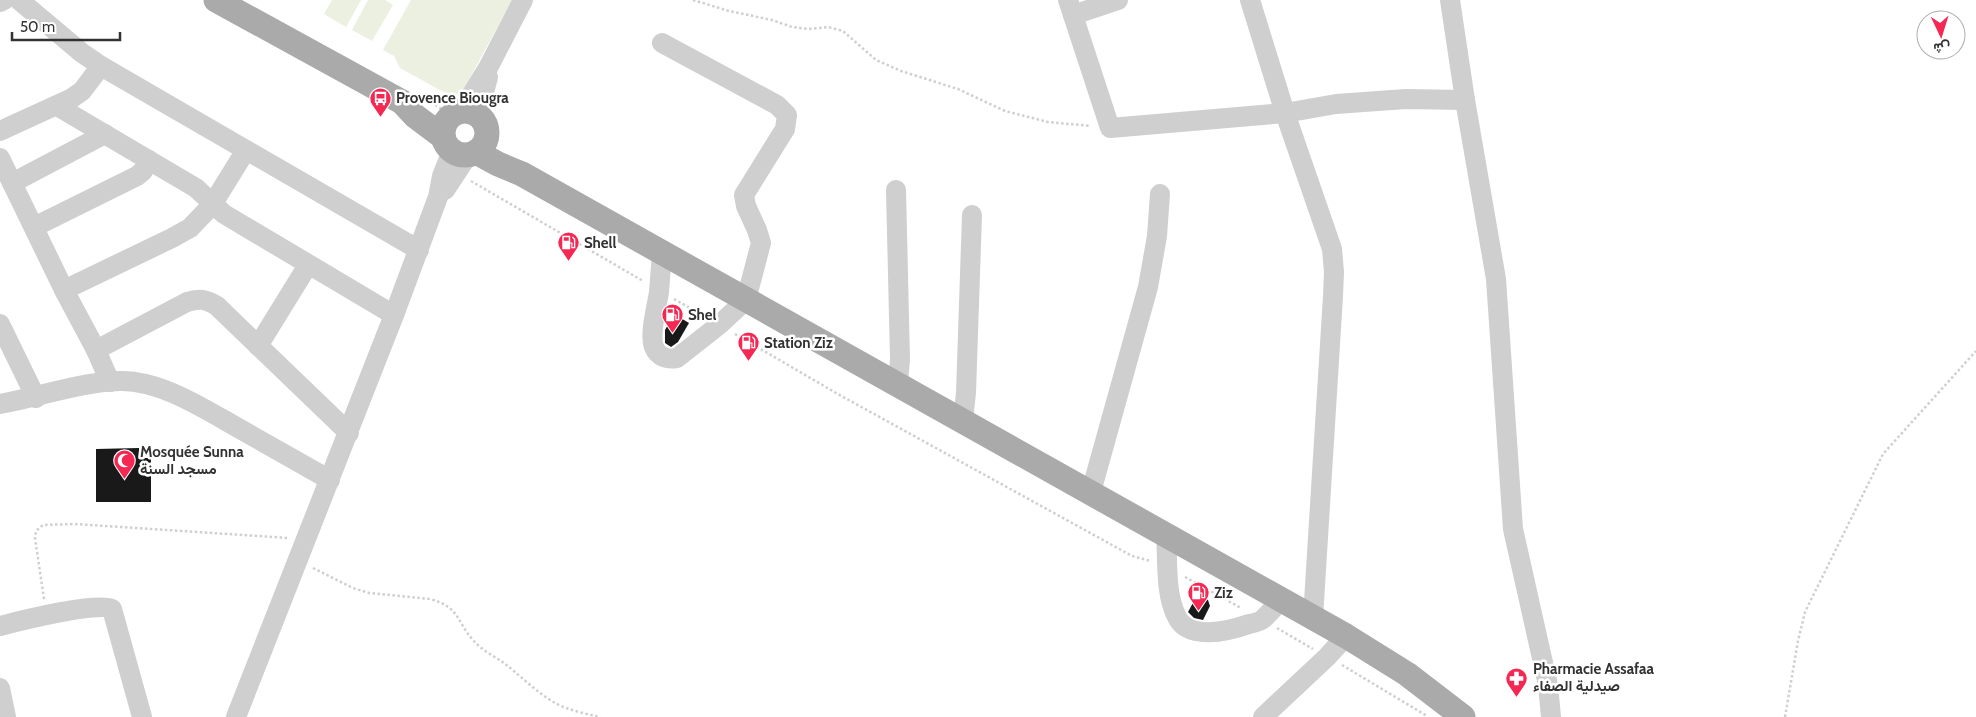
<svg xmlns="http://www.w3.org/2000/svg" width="1976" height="717" viewBox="0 0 1976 717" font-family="Cabin,Vazirmatn,sans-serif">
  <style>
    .green { fill: #ebf0e0 }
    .building { fill: #191919 }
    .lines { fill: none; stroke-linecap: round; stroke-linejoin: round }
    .path { stroke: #cfcfcf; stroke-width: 2.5; stroke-dasharray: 2.5 2.5; stroke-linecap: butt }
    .minor { stroke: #cfcfcf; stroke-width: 20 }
    .major { stroke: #aaa; stroke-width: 25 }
    .labels { text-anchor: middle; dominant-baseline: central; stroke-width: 5; stroke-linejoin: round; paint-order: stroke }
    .poi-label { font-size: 15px; font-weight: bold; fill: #323232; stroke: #fff; text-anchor: start }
  </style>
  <rect width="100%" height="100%" fill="#fff"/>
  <g class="green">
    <path d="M332,0H361L346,27L324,14Z"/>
    <path d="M368,0H385L393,5L372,41L352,30Z"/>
    <path d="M411,0H512L458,100L400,68L394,56L383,50Z"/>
  </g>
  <g class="building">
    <path d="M674,314L689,323L678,342L671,347L665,343V330Z"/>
    <path d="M139,448L140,458H151V502H96V449Z"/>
    <path d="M1202,596L1208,600L1210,606L1203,620L1194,618L1188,612L1195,599Z"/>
  </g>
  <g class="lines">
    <g class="path">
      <path d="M693,0L729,11L772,20L792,27L809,29L828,27L843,31L876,60L901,71L958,89L1005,111L1048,122L1091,126"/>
      <path d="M435,105L445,111"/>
      <path d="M471,181L643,281"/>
      <path d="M674,299L704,316"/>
      <path d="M735,334L836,393L1132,556L1151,561"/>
      <path d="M313,568L353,588L369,593L430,599C460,607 456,621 473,640C481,650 494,656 504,663C522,677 539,695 559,705C572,711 587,714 600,717"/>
      <path d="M1185,577L1241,608"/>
      <path d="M44,599L35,538L36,531L43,525L75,524L289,538"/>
      <path d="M1277,628L1313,649"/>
      <path d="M1342,665L1427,716"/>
      <path d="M1785,717L1798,641L1805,612L1883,454L1976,351"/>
    </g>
    <g class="minor">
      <path d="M19,0L82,53L101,66L419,250"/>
      <path d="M1068,0L1110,128L1285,113L1336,104L1406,99L1465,100"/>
      <path d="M1250,0L1285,113L1332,249L1334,272L1333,296L1313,618"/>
      <path d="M1450,0L1465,100L1496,279L1513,529L1548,685L1551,717"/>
      <path d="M0,2L4,0"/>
      <path d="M1073,15L1118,0"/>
      <path d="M662,43L777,105L787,115L785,129L744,195L746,206L757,230L761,243L746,300L719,325L677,358C668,360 658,357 654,347C649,334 657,306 659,292C660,279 661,266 662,253"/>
      <path d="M57,106L196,188L224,214L394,315"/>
      <path d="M461,112L488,68L523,0"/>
      <path d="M478,116L488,77"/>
      <path d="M0,131L72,98L82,91L101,66"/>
      <path d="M0,158L64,290L96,350L110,382"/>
      <path d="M12,183L105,134"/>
      <path d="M445,190L468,155"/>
      <path d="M896,190L900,359L898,383"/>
      <path d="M34,227L137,176L143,171L149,160"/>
      <path d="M64,290L172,238L190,228L212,205L246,150"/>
      <path d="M0,324L36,398"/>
      <path d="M258,346L308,265"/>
      <path d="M96,350L187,302C199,298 206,299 217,306L349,433"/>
      <path d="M0,404C39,397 80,382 120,381C161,380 206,410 240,429C270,446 300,463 330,480"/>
      <path d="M963,420L966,393L972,215"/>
      <path d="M1091,492L1148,287L1157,236L1160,194"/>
      <path d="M1166,536C1168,561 1165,592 1176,615C1187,642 1229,631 1249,624C1254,623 1260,622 1263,619C1270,613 1276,605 1282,599"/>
      <path d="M0,626C19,621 99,601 112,609L142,717"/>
      <path d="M0,688L6,717"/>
      <path d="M236,717L394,315L438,197L442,176L452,151"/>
      <path d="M1263,717L1327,657L1346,636"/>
    </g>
    <g class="major">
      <path d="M216,0L402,102L415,116L443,137"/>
      <circle cx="465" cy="133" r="22"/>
      <path d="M476,152L498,164L522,174L1346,636L1407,674L1463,717"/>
    </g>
  </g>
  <defs>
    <symbol id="bus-pin" viewBox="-11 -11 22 30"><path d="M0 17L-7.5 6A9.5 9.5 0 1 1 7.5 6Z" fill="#f52853" stroke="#fff"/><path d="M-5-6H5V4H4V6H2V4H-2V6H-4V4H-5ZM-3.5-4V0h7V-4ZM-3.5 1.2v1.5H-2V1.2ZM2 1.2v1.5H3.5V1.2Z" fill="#fff"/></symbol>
    <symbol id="fuel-pin" viewBox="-11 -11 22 30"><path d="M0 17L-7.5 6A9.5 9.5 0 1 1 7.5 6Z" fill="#f52853" stroke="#fff"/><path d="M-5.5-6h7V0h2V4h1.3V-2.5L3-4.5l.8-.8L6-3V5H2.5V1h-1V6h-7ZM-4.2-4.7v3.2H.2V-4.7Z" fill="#fff"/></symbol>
    <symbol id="mosque-pin" viewBox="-11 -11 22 30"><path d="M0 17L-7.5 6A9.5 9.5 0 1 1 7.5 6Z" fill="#f52853" stroke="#fff"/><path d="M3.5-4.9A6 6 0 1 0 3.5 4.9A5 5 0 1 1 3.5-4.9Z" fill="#fff"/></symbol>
    <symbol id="pharmacy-pin" viewBox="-11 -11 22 30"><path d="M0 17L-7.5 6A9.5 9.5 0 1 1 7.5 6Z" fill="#f52853" stroke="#fff"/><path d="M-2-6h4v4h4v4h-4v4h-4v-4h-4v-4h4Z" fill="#fff"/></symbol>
  </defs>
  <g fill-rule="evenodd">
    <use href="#bus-pin" x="368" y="86" width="25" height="34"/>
    <use href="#fuel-pin" x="556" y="230" width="25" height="34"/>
    <use href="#fuel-pin" x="660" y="302" width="25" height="34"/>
    <use href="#fuel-pin" x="736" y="330" width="25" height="34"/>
    <use href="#mosque-pin" x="112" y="448" width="25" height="34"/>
    <use href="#fuel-pin" x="1186" y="580" width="25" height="34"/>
    <use href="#pharmacy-pin" x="1504" y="666" width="25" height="34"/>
  </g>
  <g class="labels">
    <g class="poi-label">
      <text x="396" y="98">Provence Biougra</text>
      <text x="584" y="243">Shell</text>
      <text x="688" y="315">Shel</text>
      <text x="764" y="343">Station Ziz</text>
      <text x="140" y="452">Mosquée Sunna<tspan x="140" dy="17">مسجد السنة</tspan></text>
      <text x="1214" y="593">Ziz</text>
      <text x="1533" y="669">Pharmacie Assafaa<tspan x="1533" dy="17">صيدلية الصفاء</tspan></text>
    </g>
  </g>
  <g transform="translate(1941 35) rotate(176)"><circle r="24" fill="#ffffff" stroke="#adadad"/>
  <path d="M0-4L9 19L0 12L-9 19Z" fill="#f52853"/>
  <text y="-8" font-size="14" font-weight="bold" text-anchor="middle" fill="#323232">ش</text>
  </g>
  <path d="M12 32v8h108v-8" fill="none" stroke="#323232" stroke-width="2.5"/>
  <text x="20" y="32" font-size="15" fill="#323232" stroke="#ffffff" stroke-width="4" paint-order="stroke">50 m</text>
</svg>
